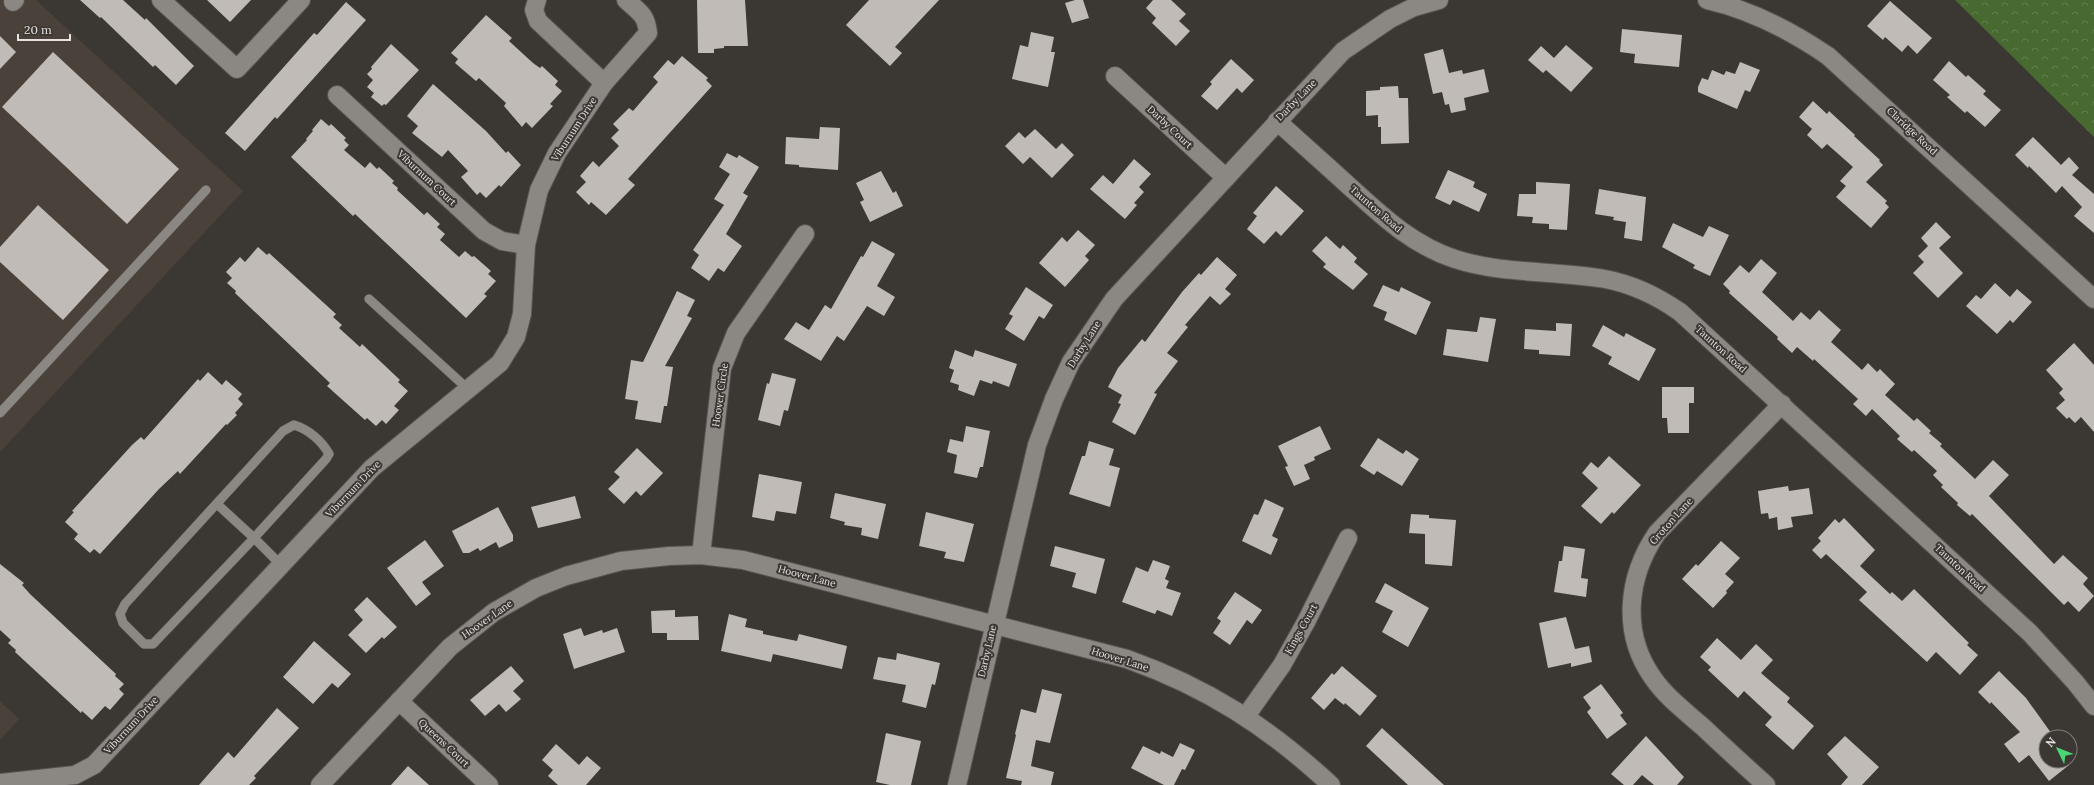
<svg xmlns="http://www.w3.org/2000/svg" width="2094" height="785" viewBox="0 0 2094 785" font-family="Lora,serif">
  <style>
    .built { fill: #4a423a }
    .forest { fill: url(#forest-crowns) }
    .building { fill: #c0bbb7 }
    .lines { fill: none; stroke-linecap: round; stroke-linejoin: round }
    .service-casing { stroke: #595552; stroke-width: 10 }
    .minor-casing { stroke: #595552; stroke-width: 20 }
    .service { stroke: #8b8783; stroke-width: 9 }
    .minor { stroke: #8b8783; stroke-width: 18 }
    .labels { text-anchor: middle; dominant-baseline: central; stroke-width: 4; stroke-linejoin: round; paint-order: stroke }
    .street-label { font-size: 10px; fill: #e5e2e0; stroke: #3b3733 }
  </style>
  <defs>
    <pattern id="forest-crowns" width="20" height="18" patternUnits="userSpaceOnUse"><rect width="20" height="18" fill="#486a31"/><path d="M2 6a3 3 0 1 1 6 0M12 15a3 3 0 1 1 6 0" fill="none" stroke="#627f4f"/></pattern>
  </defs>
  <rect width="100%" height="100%" fill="#3b3733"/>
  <g class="built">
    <path d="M0,0H36L243,191L0,452Z"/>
    <path d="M0,701L19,719L0,740Z"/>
  </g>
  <path class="forest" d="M1955,0H2094V137Z"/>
  <g class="building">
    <path d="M80,0H123L145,20L146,18L194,66L176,85L155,65L153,67L101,17L100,18Z"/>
    <path d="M207,0H251L230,22Z"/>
    <path d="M697,0H745L748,46H724V48L714,49V53H698Z"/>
    <path d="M869,0H939L895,47L902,53L890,66L846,25Z"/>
    <path d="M1075,0H1083L1089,18L1072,23L1065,3Z"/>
    <path d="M1153,0H1171L1186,14L1179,21L1190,31L1176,46L1152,23L1156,18L1146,8Z"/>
    <path d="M1890,1L1932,38L1917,54L1908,45L1902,52L1885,37L1883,40L1867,26Z"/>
    <path d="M346,2L366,20L277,119L275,117L245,151L225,133L314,33L317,35Z"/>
    <path d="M486,15L512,38L509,41L533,63L540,68L542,66L558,81L555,85L562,91L550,104L553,106L532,128L526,122L522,127L504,106L506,103L479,78L476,81L455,63L458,59L451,53Z"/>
    <path d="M1622,29L1682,35L1679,67L1634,63L1635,54L1620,52Z"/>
    <path d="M1031,32L1054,37L1051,52H1055L1048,87L1012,79L1020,45L1028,47Z"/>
    <path d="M0,36L16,52L0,69Z"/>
    <path d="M391,44L419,70L386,105L384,104L382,106L371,97L374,93L367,87L373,80L367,74L372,69L371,67Z"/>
    <path d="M1566,45L1593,68L1571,92L1546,70L1543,73L1528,60L1541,46L1554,58Z"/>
    <path d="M1443,49L1449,73L1462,70L1463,74L1484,69L1489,92L1464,98L1466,110L1451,113L1449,104L1445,105L1442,92L1433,94L1424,54Z"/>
    <path d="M53,52L179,169L127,224L2,107Z"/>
    <path d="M682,56L708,78L706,80L712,86L628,179L635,185L606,215L591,202L589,205L576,192L586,182L580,176L593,161L599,167L619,146L611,138L619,130L613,124L629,108L633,111L658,82L653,77L668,60L674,65Z"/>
    <path d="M1231,59L1254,80L1242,93L1237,88L1217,110L1201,96L1212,84L1210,82Z"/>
    <path d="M1949,61L1966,77L1968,75L1986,91L1983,94L2001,110L1985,127L1967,111L1965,113L1947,97L1950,95L1933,80Z"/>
    <path d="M1740,62L1760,70L1750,92L1745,90L1737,109L1698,92V87L1702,78L1708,80L1712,70L1724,75L1726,71L1735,74Z"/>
    <path d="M433,84L486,131L506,153L508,151L521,165L501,187L499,185L486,198L480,192L477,195L461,177L468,171L448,150L442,157L412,133L418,126L407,116Z"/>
    <path d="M1398,86L1399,98H1408L1409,143L1381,144V127H1378V115L1366,116V91L1380,90V87Z"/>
    <path d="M1813,101L1827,114L1829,111L1855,135L1854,136L1880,160L1879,161L1883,165L1866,182L1887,201L1885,203L1889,207L1871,228L1836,197L1846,186L1840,181L1853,167L1827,144L1822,149L1807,135L1812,129L1799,117Z"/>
    <path d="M321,119L329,126L331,124L346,138L344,140L349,145L344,150L365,168L370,162L377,169L379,167L394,181L392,183L398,188L397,190L424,215L427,212L440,224L437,227L445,234L440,240L459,257L465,251L472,257L474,256L491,271L488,274L496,281L484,294L487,296L466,318L355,214L353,216L291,157L307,140L306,139L313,131L312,130Z"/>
    <path d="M820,127L840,128L838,170L799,167V165L785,164L786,137L819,139Z"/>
    <path d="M1035,129L1056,149L1062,143L1074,155L1052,178L1030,157L1023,164L1005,146L1019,132L1025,138Z"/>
    <path d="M2033,137L2061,165L2069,157L2079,168L2072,175L2094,194V233L2074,216L2082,207L2062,186L2056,193L2029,166L2028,168L2015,155Z"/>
    <path d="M727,153L737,158L739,155L759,167L743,193L748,196L726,234L742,246L724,272L718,268L709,281L691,268L699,255L693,250L724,205L714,199L730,174L719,167Z"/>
    <path d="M1134,159L1151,174L1139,187L1144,192L1134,203L1137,205L1125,219L1090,189L1103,175L1113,184Z"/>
    <path d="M1448,170L1475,182L1473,187L1487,194L1479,212L1453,200L1450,205L1435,198Z"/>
    <path d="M881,171L893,193L896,191L903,206L870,222L860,202L864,200L856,183Z"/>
    <path d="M1536,182L1570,184L1567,230L1549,229V224L1532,223L1533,217L1517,216L1519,194H1536Z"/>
    <path d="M1276,186L1304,211L1281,236L1276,231L1264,244L1247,229L1257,216L1253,213Z"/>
    <path d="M1599,189L1646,197L1642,241L1624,238L1626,222L1613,220L1614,217L1595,214Z"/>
    <path d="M38,205L109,270L63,320L0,262V247Z"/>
    <path d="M1936,222L1951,237L1939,248L1963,273L1938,298L1913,273L1924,262L1918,256L1928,246L1921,238Z"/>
    <path d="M1673,223L1703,237L1709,226L1729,235L1710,276L1693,268L1695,265L1662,247Z"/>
    <path d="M1078,230L1095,245L1085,256L1089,260L1065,287L1039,263L1062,237L1067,242Z"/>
    <path d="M1326,236L1340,249L1343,245L1357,258L1354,262L1368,274L1353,290L1323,267L1326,264L1312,251Z"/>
    <path d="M872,241L895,254L877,286L895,297L884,316L867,306L844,341L837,336L821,361L784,339L796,322L809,330L825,305L831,309L861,256L863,257Z"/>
    <path d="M258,247L267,255L269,253L336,314L333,317L342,325L339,328L360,347L362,344L400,380L398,382L408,391L394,406L399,410L386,424L382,420L376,426L367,418L365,420L337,395L327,386L330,383L235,293L236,291L227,283L232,278L226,272L240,257L245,262Z"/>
    <path d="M1217,257L1237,275L1225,289L1231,294L1220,305L1210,296L1185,325L1188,327L1167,353L1178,361L1154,393L1157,394L1135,435L1112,422L1121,404L1118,403L1122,395L1108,387L1118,368L1142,339L1145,342L1182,292L1199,273L1201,275Z"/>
    <path d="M1761,259L1777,273L1762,292L1793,321L1801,312L1810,320L1819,310L1841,330L1831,342L1862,370L1868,363L1877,372L1880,369L1895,384L1885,395L1914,421L1917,418L1931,431L1929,433L1942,444L1940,446L1975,479L1993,460L2009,475L1989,496L2054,564L2063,555L2088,578L2083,584L2094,596L2079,612L2068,601L2064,605L1972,514L1970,516L1957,505L1958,503L1941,487L1943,485L1933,475L1937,471L1914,450L1912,452L1897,439L1900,436L1872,409L1866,416L1853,404L1858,399L1814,359L1813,361L1797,347L1792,353L1777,339L1778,337L1729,293L1730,291L1723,284L1740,265L1749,273Z"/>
    <path d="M1995,283L2010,297L2017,289L2032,302L2013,323L2010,320L1997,334L1966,306L1976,295L1981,299Z"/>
    <path d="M1383,285L1399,292L1401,287L1431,302L1416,335L1384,320L1387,312L1373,306Z"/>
    <path d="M1026,287L1053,305L1044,319L1039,316L1024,341L1005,329L1013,316L1009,314Z"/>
    <path d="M677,291L695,300L687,316L692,318L665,366L673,367L667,406H664L661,423L635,419L638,401L625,399L631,360L643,362Z"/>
    <path d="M1480,317L1496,319L1488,362L1443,355L1447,329L1477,332Z"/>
    <path d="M1556,323L1572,324L1570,356L1539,354V350L1524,349L1525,329L1556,331Z"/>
    <path d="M1603,325L1624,337L1626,333L1656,349L1639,381L1608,364L1612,357L1592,346Z"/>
    <path d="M2074,343L2094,365V432L2081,417L2075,423L2069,417L2067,419L2056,408L2065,400L2059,393L2063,389L2046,370Z"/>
    <path d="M955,350L973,357L975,350L1017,364L1009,387L993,381L992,384L980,380L974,396L958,390L959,385L950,382L954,370L949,368Z"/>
    <path d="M208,372L222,385L226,380L242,394L238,399L243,404L235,413L237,415L227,425L226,424L180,474L178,471L159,489L100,554L94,549L90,553L74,539L78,534L65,522L74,512L72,511L132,445L141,437L144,440L198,379L200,381Z"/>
    <path d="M772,373L796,379L788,411L784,410L780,426L758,420L767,383L769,384Z"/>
    <path d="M1662,387H1694V403H1689V433H1668L1667,418H1662Z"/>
    <path d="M966,426L990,431L983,467H980L977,478L954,473L957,455L947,452L950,439L963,442Z"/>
    <path d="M1320,426L1331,449L1314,457L1315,460L1304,465L1310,479L1294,486L1285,467L1288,466L1278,446Z"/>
    <path d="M1378,438L1403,454L1406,450L1419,459L1402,486L1377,471L1374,475L1360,466Z"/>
    <path d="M1089,441L1114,449L1109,465L1120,468L1110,507L1069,494L1082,456H1085Z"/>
    <path d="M637,448L663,473L641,496L636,491L624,504L608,489L620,477L614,472Z"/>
    <path d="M1609,456L1641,485L1614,514L1612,512L1601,524L1581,506L1598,488L1582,473L1591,462L1598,468Z"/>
    <path d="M759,474L802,482L796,514L776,511L774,521L752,517Z"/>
    <path d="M1788,486L1789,491L1809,488L1813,514L1791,517L1793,527L1778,530L1777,517L1769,519L1768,513L1761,514L1758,491Z"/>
    <path d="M835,493L886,504L878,539L861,535L862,528L844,525L845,522L830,518Z"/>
    <path d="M575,496L581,518L538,528L531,507Z"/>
    <path d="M1265,499L1284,508L1272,536L1278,539L1271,555L1242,541L1254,514L1258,515Z"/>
    <path d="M498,507L513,535V541L499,548L496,542L480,551L478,548L469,553H463L452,531Z"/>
    <path d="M926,512L974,524L964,562L944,558L946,552L919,546Z"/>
    <path d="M1411,514L1429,515V518L1456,520L1452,566L1425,564V534L1409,533Z"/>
    <path d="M1844,518L1875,550L1860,566L1890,594L1892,592L1902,601L1914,589L1969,643L1967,645L1978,655L1960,675L1936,652L1927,662L1859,600L1867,592L1826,554L1821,559L1812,550L1821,541L1818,538L1835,519L1839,523Z"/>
    <path d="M425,540L444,566L422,582L431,594L416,606L387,568Z"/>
    <path d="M1721,541L1740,558L1725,574L1734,582L1726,591L1727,593L1713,608L1682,579L1696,564L1698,566Z"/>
    <path d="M1055,546L1105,559L1096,594L1072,587L1076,573L1050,566Z"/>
    <path d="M1564,546L1585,549L1581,578L1588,579L1586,597L1554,592L1559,561H1562Z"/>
    <path d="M1153,560L1170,566L1165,579L1169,581L1166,588L1181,593L1172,616L1157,610L1155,614L1122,602L1136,567L1148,572Z"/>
    <path d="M0,564L24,583L22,585L30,594L116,674L115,676L124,684L119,689L124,694L110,710L105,706L92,720L82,711L81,713L15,652L16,650L8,643L11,640L0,630Z"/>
    <path d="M1385,583L1429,608L1408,647L1382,632L1393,611L1375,602Z"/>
    <path d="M1235,592L1262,610L1252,624L1247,620L1230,645L1213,633L1221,621L1217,618Z"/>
    <path d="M367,597L397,627L384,639L382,637L366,653L348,635L363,620L354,610Z"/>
    <path d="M675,610V617L698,616L699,640H667V633H652L651,611Z"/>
    <path d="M729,614L747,619L745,627L763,631V634L797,641L799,634L847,646L842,669L773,654L771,662L721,651Z"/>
    <path d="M1566,617L1575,649L1589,646L1592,662L1571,667V663L1548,668L1539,623Z"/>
    <path d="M581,628L584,636L602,630L603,633L617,628L625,652L574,669L563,634Z"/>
    <path d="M1717,638L1741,660L1756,644L1773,660L1761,673L1790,698L1787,702L1814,726L1793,750L1765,725L1772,717L1744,691L1738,698L1708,670L1711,667L1700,657Z"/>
    <path d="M314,641L351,674L338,688L332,683L313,704L283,677Z"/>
    <path d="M897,653L940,663L935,685L932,684L926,708L902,702L906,685L873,679L878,657L896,660Z"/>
    <path d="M511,666L524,681L513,691L521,699L506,712L499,704L485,716L470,700Z"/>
    <path d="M1342,666L1377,696L1360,716L1345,703L1344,705L1335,698L1324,710L1311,698L1332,673L1334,675Z"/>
    <path d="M1999,671L2026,698L2054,737H2046V761H2066L2069,765L2049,781L2029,755L2019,763L2004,744L2020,732L1991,702L1990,704L1978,692Z"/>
    <path d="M1601,684L1623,713L1620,715L1627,724L1607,739L1587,712L1591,708L1583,697Z"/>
    <path d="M1042,689L1062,694L1050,743L1036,740L1031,766L1054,772L1051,785H1021L1022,781L1006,778L1016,735L1015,734L1021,709L1036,713Z"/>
    <path d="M277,708L299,728L254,776L256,778L249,785H199L228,752L234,758Z"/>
    <path d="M1382,728L1444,785H1408L1366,746Z"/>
    <path d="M886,733L921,741L911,785H890L876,782Z"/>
    <path d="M1646,736L1684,777L1677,785H1654L1642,775L1633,785H1624L1611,774Z"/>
    <path d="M1845,736L1879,767L1862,785H1841L1848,777L1827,754Z"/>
    <path d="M1180,743L1195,750L1185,770L1182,769L1174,785H1164L1131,768L1143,746L1160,754L1161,751L1173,757Z"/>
    <path d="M556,744L579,765L587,756L601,768L586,785H558L548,776L553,770L542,760Z"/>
    <path d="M408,766L429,785H391Z"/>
  </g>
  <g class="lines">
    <defs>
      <g id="service">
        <path d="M369,299L469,390"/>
        <path d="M0,413L206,190"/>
        <path d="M217,504L254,538L326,459L329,454C322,441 308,429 294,425L283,431L125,604L120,614L123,623L144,644H153L254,538L281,565"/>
      </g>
      <g id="minor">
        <path d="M161,0L237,69L301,0"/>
        <path d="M537,0L534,10L538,21L604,83L648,33C646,14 639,12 626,0"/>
        <path d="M1707,0C1751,10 1790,30 1828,56L2094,299"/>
        <path d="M13,2L15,0"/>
        <path d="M1115,76L1226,178"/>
        <path d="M337,95L484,231L502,241L526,245"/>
        <path d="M1277,121C1301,143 1325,164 1349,186C1382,216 1412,245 1455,259C1504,275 1556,270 1605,279C1632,284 1657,296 1680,312L2030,633L2075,682L2094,706"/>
        <path d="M701,555L722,368L736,333L805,234"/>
        <path d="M399,701L489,785"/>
        <path d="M1246,716L1282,665L1306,622L1348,538"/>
        <path d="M0,783L75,775L94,765L372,468L500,363L516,337L522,314L526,245L539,190L557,153L604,83"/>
        <path d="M320,785L450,647L494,612L536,588L566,576L621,561L669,556L701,555L743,560L1127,659C1208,688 1267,726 1331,785"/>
        <path d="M957,785L1037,445L1054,399L1071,362L1114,299L1343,51L1390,19L1414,7L1439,0"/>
        <path d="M1766,785C1745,766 1724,747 1703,727C1686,712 1666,697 1653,678C1621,633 1627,577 1657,533L1782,404"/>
      </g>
    </defs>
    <use href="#service" class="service-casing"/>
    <use href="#minor" class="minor-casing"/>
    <use href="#service" class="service"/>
    <use href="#minor" class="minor"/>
  </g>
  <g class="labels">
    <g class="street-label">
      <text transform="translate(1296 100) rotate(-46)">Darby Lane</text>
      <text transform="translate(1170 127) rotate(43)">Darby Court</text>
      <text transform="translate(574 129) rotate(-57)">Viburnum Drive</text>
      <text transform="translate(1912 131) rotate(43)">Claridge Road</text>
      <text transform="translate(427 178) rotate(43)">Viburnum Court</text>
      <text transform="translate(1376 209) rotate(41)">Taunton Road</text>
      <text transform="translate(1084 344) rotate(-58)">Darby Lane</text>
      <text transform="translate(1721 349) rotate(42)">Taunton Road</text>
      <text transform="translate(720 395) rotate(-82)">Hoover Circle</text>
      <text transform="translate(353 489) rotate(-46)">Viburnum Drive</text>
      <text transform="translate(1671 521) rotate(-48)">Groton Lane</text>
      <text transform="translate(1960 568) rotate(43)">Taunton Road</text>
      <text transform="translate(807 576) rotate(15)">Hoover Lane</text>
      <text transform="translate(487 619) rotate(-35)">Hoover Lane</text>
      <text transform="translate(1301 629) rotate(-61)">Kings Court</text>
      <text transform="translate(987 651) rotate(-77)">Darby Lane</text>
      <text transform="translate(1120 659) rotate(17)">Hoover Lane</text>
      <text transform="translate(131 725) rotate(-47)">Viburnum Drive</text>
      <text transform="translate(444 743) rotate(43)">Queens Court</text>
    </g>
  </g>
  <g transform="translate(2058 749) rotate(313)"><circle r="19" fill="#3b3733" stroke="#7f7b78"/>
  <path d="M0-3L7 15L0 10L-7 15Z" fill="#4ad677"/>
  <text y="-6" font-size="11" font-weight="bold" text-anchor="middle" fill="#e5e2e0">N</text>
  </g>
  <path d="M18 34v6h52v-6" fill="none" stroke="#e5e2e0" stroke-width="2"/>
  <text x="24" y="34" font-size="12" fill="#e5e2e0" stroke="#3b3733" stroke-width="3" paint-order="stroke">20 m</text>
</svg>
